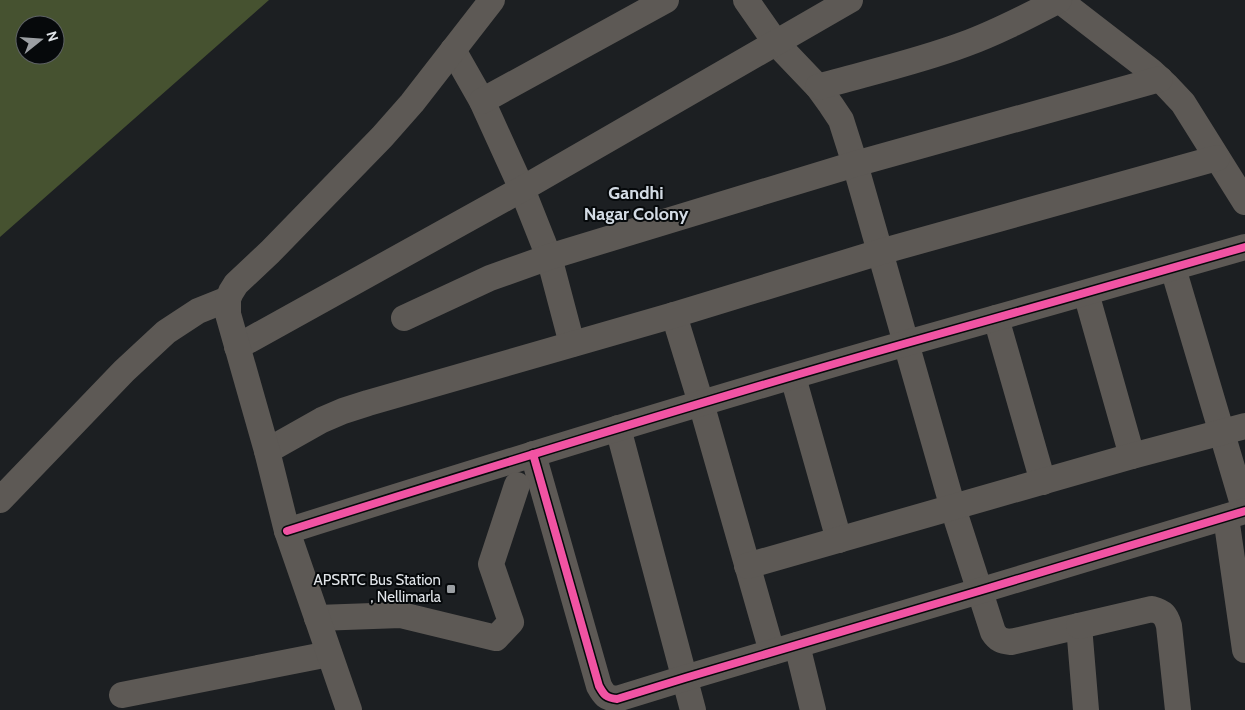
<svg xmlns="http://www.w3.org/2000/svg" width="1245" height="710" viewBox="0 0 1245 710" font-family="Cabin,sans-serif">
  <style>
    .forest { fill: #465230; fill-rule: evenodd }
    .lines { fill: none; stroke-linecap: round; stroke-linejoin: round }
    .minor { stroke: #5d5955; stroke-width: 26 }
    .cycleway-casing { stroke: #06090b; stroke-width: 11 }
    .cycleway { stroke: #f153a3; stroke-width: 8 }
    .poi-dot { fill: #9b9fa3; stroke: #06090b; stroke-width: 2 }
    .labels { text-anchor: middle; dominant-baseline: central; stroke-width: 4; stroke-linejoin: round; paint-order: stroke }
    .poi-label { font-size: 15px; fill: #e0e4e8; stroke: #06090b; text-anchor: end }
    .quarter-label { font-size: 18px; font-weight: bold; fill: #d3dbe4; stroke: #06090b }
  </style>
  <rect width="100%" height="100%" fill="#1c1f22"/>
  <path class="forest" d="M0,0H269L0,237ZM25,25H55V55H25Z"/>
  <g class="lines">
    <g class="minor">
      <path d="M746,0L776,43L818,87L831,105L841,120L855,164L953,508L993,632C998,640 1002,641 1011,642L1079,626L1086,710"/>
      <path d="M1059,0L1151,71L1166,85L1183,103L1245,202"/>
      <path d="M453,50L482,101L522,189L549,257L572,344"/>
      <path d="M818,87C867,73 917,62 965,44C998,32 1028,16 1059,0"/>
      <path d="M482,101L666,0"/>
      <path d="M1173,268L1245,511"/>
      <path d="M1086,293L1132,456"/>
      <path d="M674,315L701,403L772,652"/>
      <path d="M404,318L490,278L549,257L855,164L1160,79"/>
      <path d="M996,318L1043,482"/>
      <path d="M237,347L522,189L850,0"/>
      <path d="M793,377L839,540"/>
      <path d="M618,428L693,710"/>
      <path d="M267,451L322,420L343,411L368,403L674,315L880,252L1217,158"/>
      <path d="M533,454L599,686C604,695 606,698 617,699L685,678L979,591L1245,511"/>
      <path d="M0,500L124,371L166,332L198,311L228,299"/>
      <path d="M1226,517L1245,650"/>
      <path d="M287,531C493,466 699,402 907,343C1020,311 1132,280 1245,247"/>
      <path d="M747,566L1132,456L1245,426"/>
      <path d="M317,618L401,615L496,638L511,622L491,564L517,485"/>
      <path d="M1079,626L1152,609C1163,612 1166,615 1169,626L1178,710"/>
      <path d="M797,645L813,710"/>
      <path d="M122,695L329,654"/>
      <path d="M349,710L287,531L267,451L228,314V299L231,292L236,284L270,252L382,137L412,103L492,0"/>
    </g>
    <defs>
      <g id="cycleway">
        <path d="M533,454L599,686C604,695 606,698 617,699L685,678L979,591L1245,511"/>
        <path d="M287,531C493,466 699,402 907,343C1020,311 1132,280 1245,247"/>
      </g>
    </defs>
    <use href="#cycleway" class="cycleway-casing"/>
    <use href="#cycleway" class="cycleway"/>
  </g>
  <rect class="poi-dot" x="446" y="584" width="10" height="10" rx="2.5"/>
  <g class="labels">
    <g class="poi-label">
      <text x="441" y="580">APSRTC Bus Station<tspan x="441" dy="17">, Nellimarla</tspan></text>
    </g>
    <g class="quarter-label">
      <text x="636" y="193">Gandhi<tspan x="636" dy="21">Nagar Colony</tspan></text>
    </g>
  </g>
  <g transform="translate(40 40) rotate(73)"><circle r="24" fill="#06090b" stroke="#5d6163"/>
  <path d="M0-4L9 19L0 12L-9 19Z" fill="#9b9fa3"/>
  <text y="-8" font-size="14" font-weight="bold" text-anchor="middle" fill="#e0e4e8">N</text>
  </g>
</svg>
